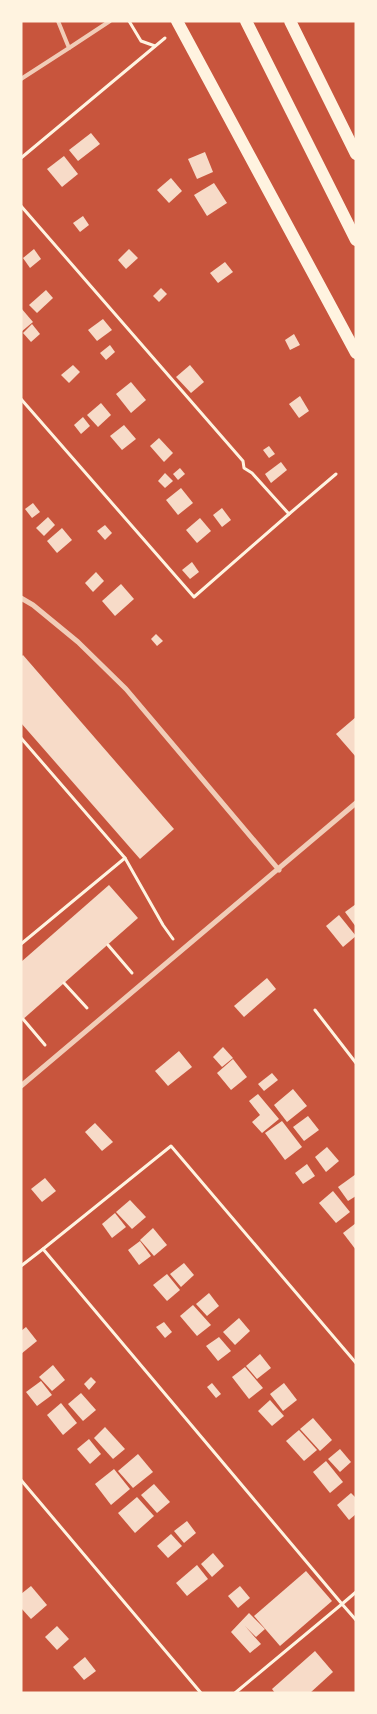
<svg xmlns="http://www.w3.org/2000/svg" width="377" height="1714" viewBox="0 0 377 1714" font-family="'DM Sans',sans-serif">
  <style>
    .building { fill: #f7dbc8 }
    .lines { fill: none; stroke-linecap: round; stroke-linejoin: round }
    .path { stroke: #fff3e0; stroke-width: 3 }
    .service { stroke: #f1ccb7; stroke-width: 4 }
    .minor { stroke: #f1ccb7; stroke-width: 5 }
    .primary { stroke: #fff3e0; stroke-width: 12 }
  </style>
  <rect width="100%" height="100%" fill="#c8553d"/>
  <g class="building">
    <path d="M91,133L100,144L78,161L69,150Z"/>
    <path d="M205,152L213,172L197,179L188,159Z"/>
    <path d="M64,156L78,174L62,187L47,169Z"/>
    <path d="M171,178L182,191L169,203L157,190Z"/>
    <path d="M214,183L227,203L207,216L194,195Z"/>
    <path d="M83,216L89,225L80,232L73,223Z"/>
    <path d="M34,249L41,259L30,268L23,258Z"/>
    <path d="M129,249L138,258L126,269L118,260Z"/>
    <path d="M225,262L233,272L218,283L210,273Z"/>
    <path d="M161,288L167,294L159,302L153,296Z"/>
    <path d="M46,290L53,298L37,313L29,305Z"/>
    <path d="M21,308L33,322L21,332Z"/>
    <path d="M103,319L112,330L97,341L88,330Z"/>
    <path d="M32,324L40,334L31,342L23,333Z"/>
    <path d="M294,334L300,345L290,350L285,340Z"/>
    <path d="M110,345L115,352L106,360L100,353Z"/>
    <path d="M73,365L80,372L69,383L61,375Z"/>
    <path d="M190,365L204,382L191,393L176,377Z"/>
    <path d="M131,382L146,400L131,413L116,394Z"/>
    <path d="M300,396L309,411L299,418L289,404Z"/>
    <path d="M101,403L111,415L98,427L87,415Z"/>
    <path d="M83,417L90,426L81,434L74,425Z"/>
    <path d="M124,425L136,439L122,450L110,436Z"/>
    <path d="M159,438L173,453L164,462L150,446Z"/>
    <path d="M269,446L275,454L269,458L263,450Z"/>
    <path d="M281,462L287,470L271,483L265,474Z"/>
    <path d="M180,468L185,474L178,480L173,474Z"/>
    <path d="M165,473L173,481L165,488L158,481Z"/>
    <path d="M181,488L193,503L178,515L166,500Z"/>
    <path d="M33,503L40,512L32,518L25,509Z"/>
    <path d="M222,508L231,520L222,527L213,515Z"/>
    <path d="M48,517L55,525L44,536L36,528Z"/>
    <path d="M200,518L211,531L197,543L186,530Z"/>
    <path d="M105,525L112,533L105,540L97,531Z"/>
    <path d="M62,528L72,540L57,553L47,541Z"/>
    <path d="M192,562L199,572L190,579L182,570Z"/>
    <path d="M96,572L104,581L93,592L85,583Z"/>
    <path d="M121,584L134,599L115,616L102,601Z"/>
    <path d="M156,634L163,641L157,646L151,639Z"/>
    <path d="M23,655L174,829L140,859L21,723V657Z"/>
    <path d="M356,717V757L336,734Z"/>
    <path d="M109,885L138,918L21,1021V962Z"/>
    <path d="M356,904V927L345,912Z"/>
    <path d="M339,915L356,936L343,947L326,926Z"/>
    <path d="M267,978L276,989L244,1017L234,1006Z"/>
    <path d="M223,1047L233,1058L222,1067L213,1057Z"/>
    <path d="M179,1051L192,1067L168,1086L155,1071Z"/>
    <path d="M233,1059L247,1077L231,1090L217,1073Z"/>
    <path d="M272,1073L278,1080L264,1091L258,1084Z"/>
    <path d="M293,1089L307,1106L287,1122L274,1105Z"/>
    <path d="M258,1094L279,1119L262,1133L252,1122L260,1115L249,1101Z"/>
    <path d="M308,1116L319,1130L304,1141L293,1127Z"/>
    <path d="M282,1121L302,1147L285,1160L265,1133Z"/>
    <path d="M95,1123L113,1142L102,1151L85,1132Z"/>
    <path d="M327,1147L339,1161L326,1172L315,1157Z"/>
    <path d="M307,1164L315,1176L303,1184L295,1173Z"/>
    <path d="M356,1174V1196L348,1201L338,1187Z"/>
    <path d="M45,1178L56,1191L42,1202L31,1189Z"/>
    <path d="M333,1191L350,1212L336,1223L319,1203Z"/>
    <path d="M130,1200L146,1217L132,1229L116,1212Z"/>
    <path d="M115,1213L126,1227L112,1238L102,1224Z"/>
    <path d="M356,1223V1250L343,1233Z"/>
    <path d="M153,1228L167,1245L154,1256L140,1240Z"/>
    <path d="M140,1241L151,1256L139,1265L128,1250Z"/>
    <path d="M184,1263L194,1275L181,1287L170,1274Z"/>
    <path d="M167,1274L180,1290L167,1301L153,1285Z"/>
    <path d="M209,1293L219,1306L207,1316L196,1304Z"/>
    <path d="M193,1305L211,1325L197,1336L180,1316Z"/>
    <path d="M239,1318L250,1331L235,1345L223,1332Z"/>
    <path d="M164,1322L172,1332L165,1338L156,1327Z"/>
    <path d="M26,1327L37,1341L21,1354V1331Z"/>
    <path d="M219,1337L231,1351L218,1361L206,1346Z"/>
    <path d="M260,1354L271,1368L257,1379L246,1366Z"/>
    <path d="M53,1365L65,1380L52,1391L39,1377Z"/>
    <path d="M245,1367L263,1388L249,1399L232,1377Z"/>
    <path d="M91,1377L96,1382L89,1390L84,1384Z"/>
    <path d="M41,1381L52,1395L37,1406L26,1392Z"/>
    <path d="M212,1383L221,1394L216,1398L207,1387Z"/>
    <path d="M284,1383L297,1400L283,1411L270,1394Z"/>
    <path d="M81,1393L96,1410L83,1421L68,1404Z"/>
    <path d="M270,1400L284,1416L272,1426L258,1411Z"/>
    <path d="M61,1403L77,1423L63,1435L47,1415Z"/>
    <path d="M313,1418L332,1440L320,1451L300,1429Z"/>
    <path d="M105,1427L125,1449L113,1459L94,1438Z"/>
    <path d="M299,1430L317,1450L304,1461L286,1441Z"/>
    <path d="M89,1439L101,1454L90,1464L77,1449Z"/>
    <path d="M340,1449L351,1462L340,1472L328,1459Z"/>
    <path d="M138,1454L153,1472L133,1488L118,1471Z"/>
    <path d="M326,1461L343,1482L330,1493L313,1472Z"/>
    <path d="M114,1469L130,1489L111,1505L95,1484Z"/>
    <path d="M154,1484L170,1502L157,1513L141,1495Z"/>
    <path d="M351,1493L356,1498V1514L349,1520L337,1505Z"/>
    <path d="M137,1497L154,1516L135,1533L118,1513Z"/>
    <path d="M187,1521L196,1533L184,1543L174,1531Z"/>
    <path d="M171,1534L182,1546L168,1558L157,1546Z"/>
    <path d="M213,1553L224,1566L212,1577L201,1564Z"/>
    <path d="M197,1565L208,1579L187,1596L176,1583Z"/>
    <path d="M306,1571L332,1601L280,1646L254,1616Z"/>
    <path d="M31,1586L47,1605L31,1619L21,1608V1594Z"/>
    <path d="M240,1586L250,1598L238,1608L228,1596Z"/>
    <path d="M249,1613L265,1629L256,1637L245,1626L261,1644L250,1653L231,1632Z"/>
    <path d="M57,1626L69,1639L57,1650L45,1637Z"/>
    <path d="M315,1651L333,1672L310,1693H275L272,1689Z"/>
    <path d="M85,1657L96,1671L84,1680L73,1667Z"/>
  </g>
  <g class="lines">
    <g class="path">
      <path d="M129,21L141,41L155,46"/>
      <path d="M21,158L165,38"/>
      <path d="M21,206L243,461L244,468L252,473L289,514L194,597L21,399"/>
      <path d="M289,514L336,474"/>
      <path d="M21,738L125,858L21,944"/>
      <path d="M125,858L163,925L173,939"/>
      <path d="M108,945L132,973"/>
      <path d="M64,983L87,1008"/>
      <path d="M315,1010L356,1063"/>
      <path d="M23,1019L45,1045"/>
      <path d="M43,1249L171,1146L356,1363"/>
      <path d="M21,1266L43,1249L342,1604L235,1693"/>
      <path d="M21,1480L201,1693"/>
      <path d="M356,1592L342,1604L356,1620"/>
    </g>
    <g class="service">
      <path d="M69,48L110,21"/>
      <path d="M21,79L69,48L58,21"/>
    </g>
    <g class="minor">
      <path d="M21,598L33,605L78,642L126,689L279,870"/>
      <path d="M21,1086C132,991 245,898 356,803"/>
    </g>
    <g class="primary">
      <path d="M177,21L356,353"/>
      <path d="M246,21L356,240"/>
      <path d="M290,21L356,154"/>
    </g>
  </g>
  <rect width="377" height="1714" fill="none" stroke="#fff3e0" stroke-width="45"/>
</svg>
